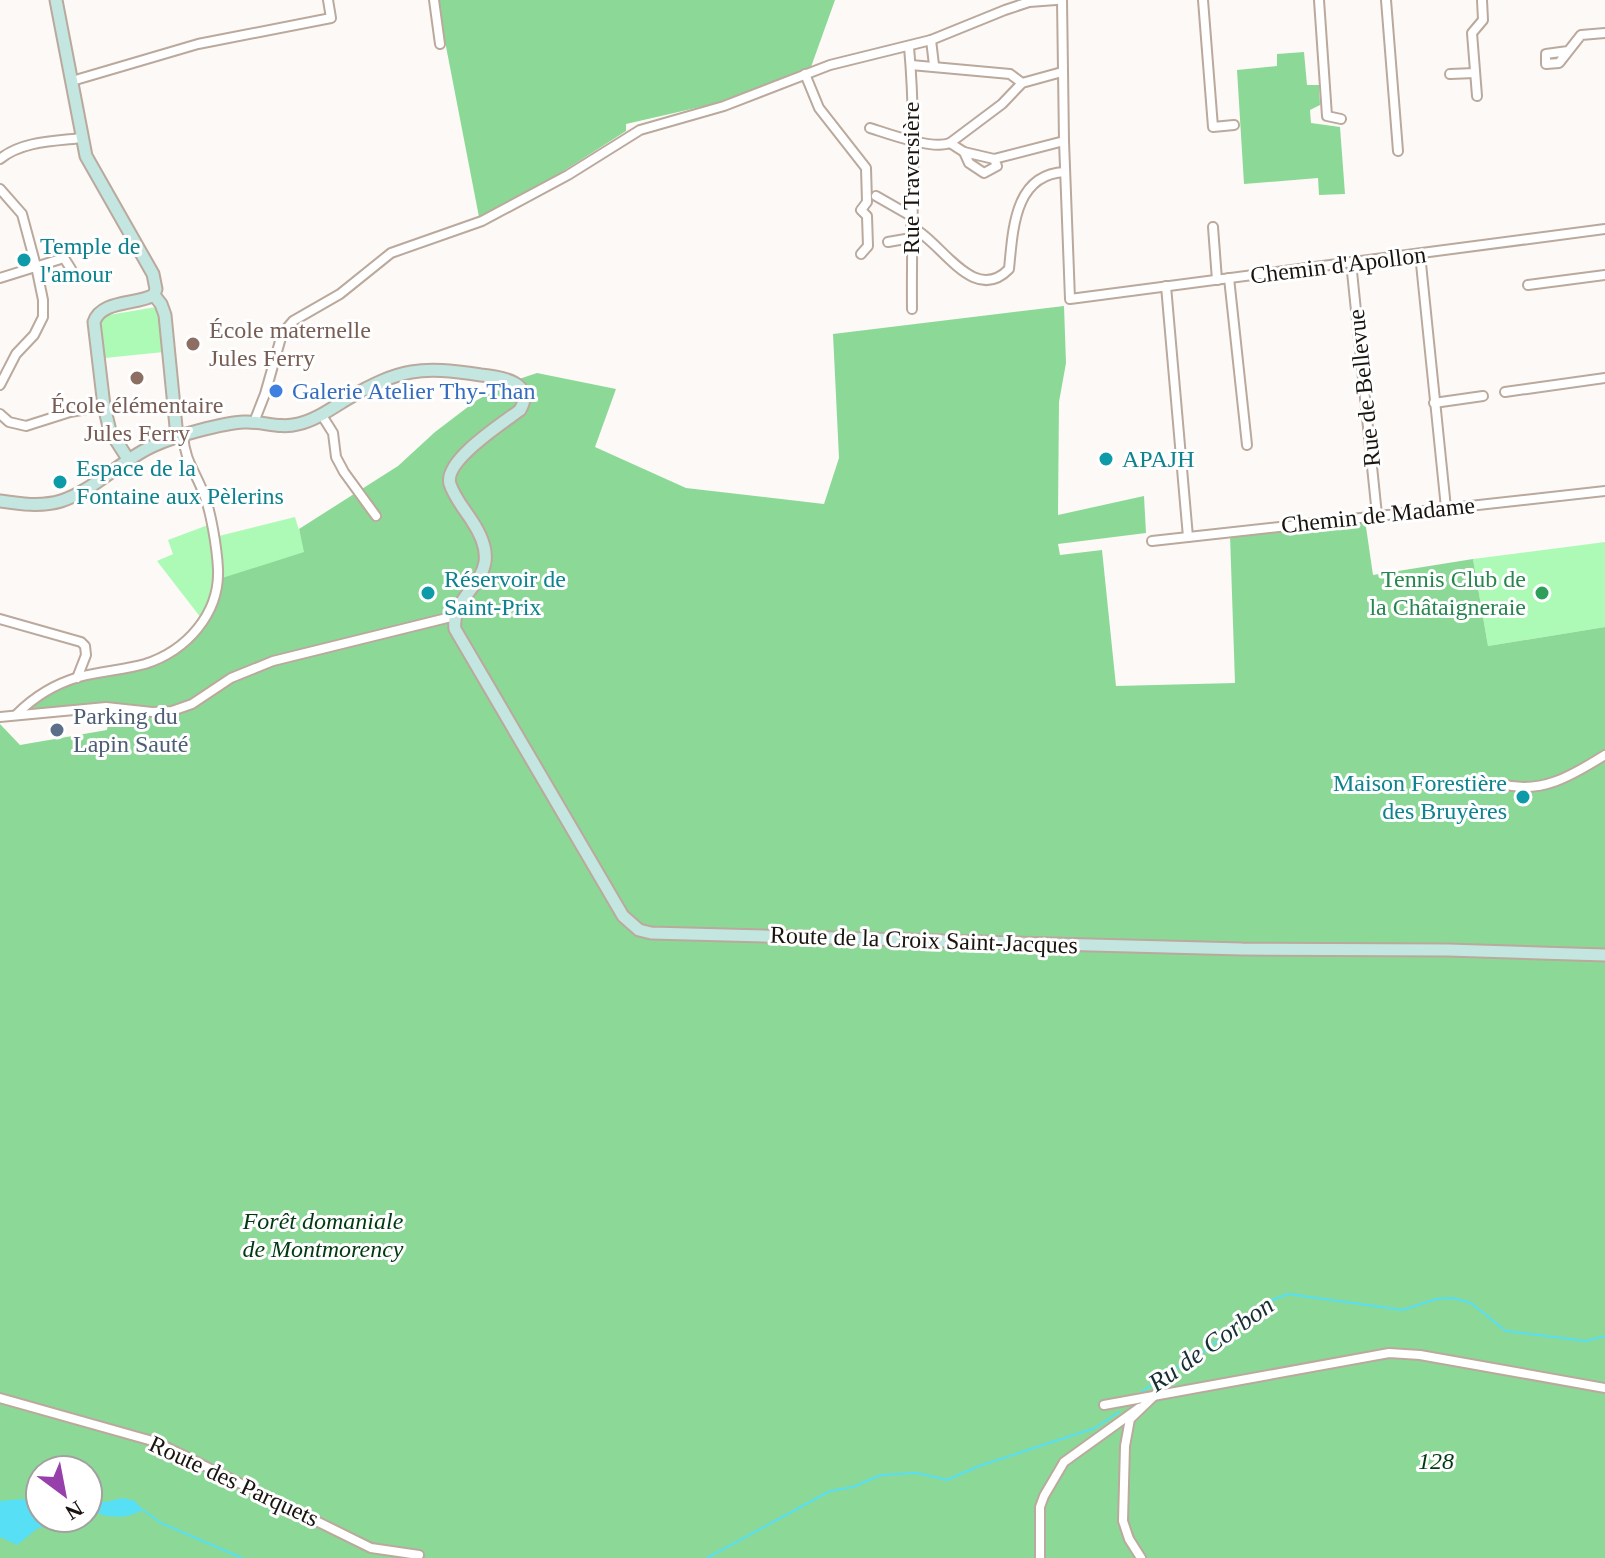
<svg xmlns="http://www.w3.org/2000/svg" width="1605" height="1558" viewBox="0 0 1605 1558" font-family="'Times New Roman',serif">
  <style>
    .green { fill: #adfab7 }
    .forest { fill: #8cd997; fill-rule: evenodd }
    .water { fill: #57dff5 }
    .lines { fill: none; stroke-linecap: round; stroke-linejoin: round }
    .stream { stroke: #57dff5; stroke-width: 2 }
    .street-casing { stroke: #baa99c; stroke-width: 12 }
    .secondary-casing { stroke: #baa99c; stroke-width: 15 }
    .street { stroke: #fff; stroke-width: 8 }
    .secondary { stroke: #c3e6e1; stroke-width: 11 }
    .culture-dot { fill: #0f9aa8; stroke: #fff; stroke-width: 3 }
    .education-dot { fill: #8d6e63; stroke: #fff; stroke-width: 3 }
    .shop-dot { fill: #3f7fe0; stroke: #fff; stroke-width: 3 }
    .leisure-dot { fill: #2e9e5b; stroke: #fff; stroke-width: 3 }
    .service-dot { fill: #5c6f8a; stroke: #fff; stroke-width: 3 }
    .labels { text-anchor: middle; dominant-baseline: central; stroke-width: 6; stroke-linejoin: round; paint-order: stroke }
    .street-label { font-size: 24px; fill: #1a140f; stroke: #fff }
    .culture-label { font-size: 24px; fill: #0d838f; stroke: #fff; text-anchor: start }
    .education-label { font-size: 24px; fill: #785e54; stroke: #fff; text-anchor: start }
    .shop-label { font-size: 24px; fill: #366cbe; stroke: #fff; text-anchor: start }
    .leisure-label { font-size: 24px; fill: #27864d; stroke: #fff; text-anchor: end }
    .service-label { font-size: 24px; fill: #4e5e75; stroke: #fff; text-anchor: start }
    .park-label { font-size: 24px; font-style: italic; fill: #003910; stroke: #fff }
    .water-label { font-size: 26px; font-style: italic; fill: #172e32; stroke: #fff }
  </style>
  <rect width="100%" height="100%" fill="#fdf9f7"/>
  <g class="green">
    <path d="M156,307L159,312L164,352L105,358L100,321L103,316Z"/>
    <path d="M295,517L333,644L173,652L215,602V537Z"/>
    <path d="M208,525L216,564V586L201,618L157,561L173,554L168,540Z"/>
    <path d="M1605,542V627L1488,646L1473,559Z"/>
  </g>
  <g class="forest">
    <path d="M437,0H835L811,67L722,102L626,124V131L551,179L479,217Z"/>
    <path d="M1304,52L1307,85H1319L1320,105L1310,110L1311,123L1340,127L1345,194L1319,195L1318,178L1244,184L1237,70L1277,66V54Z"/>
    <path d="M1064,306L1066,363L1059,402L1058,515L1144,496L1146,533L1058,544L1060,555L1102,550L1116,686L1235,683L1230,535L1315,528L1365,520L1373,575L1473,559L1488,646L1605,627V1558H0V724L20,745L107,730L111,707L16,715C33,699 57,684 79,677C119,666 170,667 197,630C207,616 212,595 219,579L304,552L299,529L398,466L435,432L477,400L513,381L537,373L616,389L595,447L686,488L824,504L839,458L833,334ZM40,1470H88V1518H40Z"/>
  </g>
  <path class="water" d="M123,1498L135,1501L143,1510C127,1518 114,1519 97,1513L84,1521L38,1528L17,1545L0,1537V1501L21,1499L40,1502V1518H88V1501L91,1499L105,1502Z"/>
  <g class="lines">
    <g class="stream">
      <path d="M1139,1394L1169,1372L1203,1352L1267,1302L1288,1294L1403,1310L1436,1299L1453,1298L1471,1303L1506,1331L1586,1341L1605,1336"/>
      <path d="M143,1510L161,1523L242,1558"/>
      <path d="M707,1558L830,1491L853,1487L881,1475L917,1473L947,1480L979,1466L1095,1428L1119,1412"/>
    </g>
    <defs>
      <g id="street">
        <path d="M434,0L440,44"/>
        <path d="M1062,0L1064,141L1070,299L1605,229"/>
        <path d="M1203,0L1213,127L1234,125"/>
        <path d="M1319,0L1327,116L1341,119"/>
        <path d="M1386,0L1398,151"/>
        <path d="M931,40L934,65"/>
        <path d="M909,47C917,134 911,222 912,309"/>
        <path d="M1568,51L1546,54V64L1559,63L1581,35L1605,33"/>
        <path d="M911,65L1010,74L1022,83"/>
        <path d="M805,74L819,108L866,168L867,202L861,210L867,216L868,246L861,254"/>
        <path d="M1450,74L1475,73"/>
        <path d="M72,81L198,44L331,18L328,0"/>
        <path d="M1477,96L1472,33L1483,20L1482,0"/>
        <path d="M870,128C889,134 932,150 950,143L964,152L994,159L1064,141"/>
        <path d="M950,143L1002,104L1022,83L1062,72"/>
        <path d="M964,152L969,163L984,173L997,166L994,159"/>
        <path d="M0,159C22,141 55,141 82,138"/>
        <path d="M0,189L22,214L36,266L43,300V317L34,335L16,354L0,385"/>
        <path d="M876,196L911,216"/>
        <path d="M911,227C941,240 973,306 1009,269C1013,230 1014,174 1065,172"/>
        <path d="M1213,227L1217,280"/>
        <path d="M888,242L911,238"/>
        <path d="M1420,254L1446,508"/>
        <path d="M1351,262L1377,515"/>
        <path d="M0,278L64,258L71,269"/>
        <path d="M1229,278L1247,445"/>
        <path d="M1528,285L1605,275"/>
        <path d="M1166,286L1188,537"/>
        <path d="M1505,392L1605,378"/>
        <path d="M1434,403L1483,396"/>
        <path d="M0,414L9,422L26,426L70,412L104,406"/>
        <path d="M321,414L333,433L336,457L344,472L376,516"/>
        <path d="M254,422L265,394L282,334L293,321L340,294L391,253L482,221L568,175L640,130L724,106L830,65L931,40L1005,10L1029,2L1056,0"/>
        <path d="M1152,541L1605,491"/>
        <path d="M0,619L81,642L85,646L86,655L77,678"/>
        <path d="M17,714C34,697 55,684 79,677C101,671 124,670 145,664C186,651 220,614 218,569C217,549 211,510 203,492C194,469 185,461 183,435"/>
        <path d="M0,717L106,707L152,712L172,711L192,704L231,678L273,661L455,616"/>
        <path d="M1502,784C1541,795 1573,775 1605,755"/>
        <path d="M0,1398L156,1442L371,1548L419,1555"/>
        <path d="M1104,1405L1389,1353L1420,1355L1605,1388"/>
        <path d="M1040,1558V1507L1044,1496L1064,1462L1139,1408"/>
        <path d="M1141,1558L1129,1539L1123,1521L1125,1446L1130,1419L1155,1395"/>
      </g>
      <g id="secondary">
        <path d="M56,0L86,156L153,274L156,289L154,295L161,304L165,315L177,437"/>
        <path d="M128,459L110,431L104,406L94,322C101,300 136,305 154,295"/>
        <path d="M0,501C20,504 41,507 61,501C95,490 122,459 155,445C175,436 223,423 244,422C263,421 279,429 298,424C316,420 332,408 347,399C401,368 420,366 481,375C501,377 536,382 520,410C503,423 443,461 450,484C454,497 465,510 472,521C480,533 487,548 485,562C481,587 451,601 455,629L623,916L639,930L651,933L1242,949L1448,950L1605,955"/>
      </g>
    </defs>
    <use href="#street" class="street-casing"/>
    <use href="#secondary" class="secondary-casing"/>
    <use href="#street" class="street"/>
    <use href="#secondary" class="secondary"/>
  </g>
  <g class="culture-dot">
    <circle cx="24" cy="260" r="8"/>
    <circle cx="1106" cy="459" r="8"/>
    <circle cx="60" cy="482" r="8"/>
    <circle cx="428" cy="593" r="8"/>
    <circle cx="1523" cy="797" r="8"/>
  </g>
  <g class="education-dot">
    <circle cx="193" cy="344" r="8"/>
    <circle cx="137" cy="378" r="8"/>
  </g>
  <circle class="shop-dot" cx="276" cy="391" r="8"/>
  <circle class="leisure-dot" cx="1542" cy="593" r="8"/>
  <circle class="service-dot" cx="57" cy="730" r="8"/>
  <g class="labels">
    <g class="street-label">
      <text transform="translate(911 178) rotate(-90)">Rue Traversière</text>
      <text transform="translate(1338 265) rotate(-7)">Chemin d'Apollon</text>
      <text transform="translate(1364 388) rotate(-96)">Rue de Bellevue</text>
      <text transform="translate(1378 515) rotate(-6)">Chemin de Madame</text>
      <text transform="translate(924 940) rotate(2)">Route de la Croix Saint-Jacques</text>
      <text transform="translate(234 1481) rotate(25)">Route des Parquets</text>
    </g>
    <g class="culture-label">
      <text x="40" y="246">Temple de<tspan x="40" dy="28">l'amour</tspan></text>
      <text x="1122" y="459">APAJH</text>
      <text x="76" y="468">Espace de la<tspan x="76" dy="28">Fontaine aux Pèlerins</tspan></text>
      <text x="444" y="579">Réservoir de<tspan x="444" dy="28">Saint-Prix</tspan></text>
      <text x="1507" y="783" text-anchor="end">Maison Forestière<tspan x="1507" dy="28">des Bruyères</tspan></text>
    </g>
    <g class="education-label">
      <text x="209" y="330">École maternelle<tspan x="209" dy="28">Jules Ferry</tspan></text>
      <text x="137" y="405" text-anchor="middle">École élémentaire<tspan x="137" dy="28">Jules Ferry</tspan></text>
    </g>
    <g class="shop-label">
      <text x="292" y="391">Galerie Atelier Thy-Than</text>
    </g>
    <g class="leisure-label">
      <text x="1526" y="579">Tennis Club de<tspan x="1526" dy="28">la Châtaigneraie</tspan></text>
    </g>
    <g class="service-label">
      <text x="73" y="716">Parking du<tspan x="73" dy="28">Lapin Sauté</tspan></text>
    </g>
    <g class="park-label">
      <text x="323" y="1221">Forêt domaniale<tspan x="323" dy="28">de Montmorency</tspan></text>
      <text x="1436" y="1461">128</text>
    </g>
    <g class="water-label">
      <text transform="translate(1211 1344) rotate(-35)">Ru de Corbon</text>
    </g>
  </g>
  <g transform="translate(64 1494) rotate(148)"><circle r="38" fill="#ffffff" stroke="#a3a19f" stroke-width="2"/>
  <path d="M0-6L14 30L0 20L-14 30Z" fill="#973fab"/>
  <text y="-12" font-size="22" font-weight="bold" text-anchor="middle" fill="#1a140f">N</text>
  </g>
</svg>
